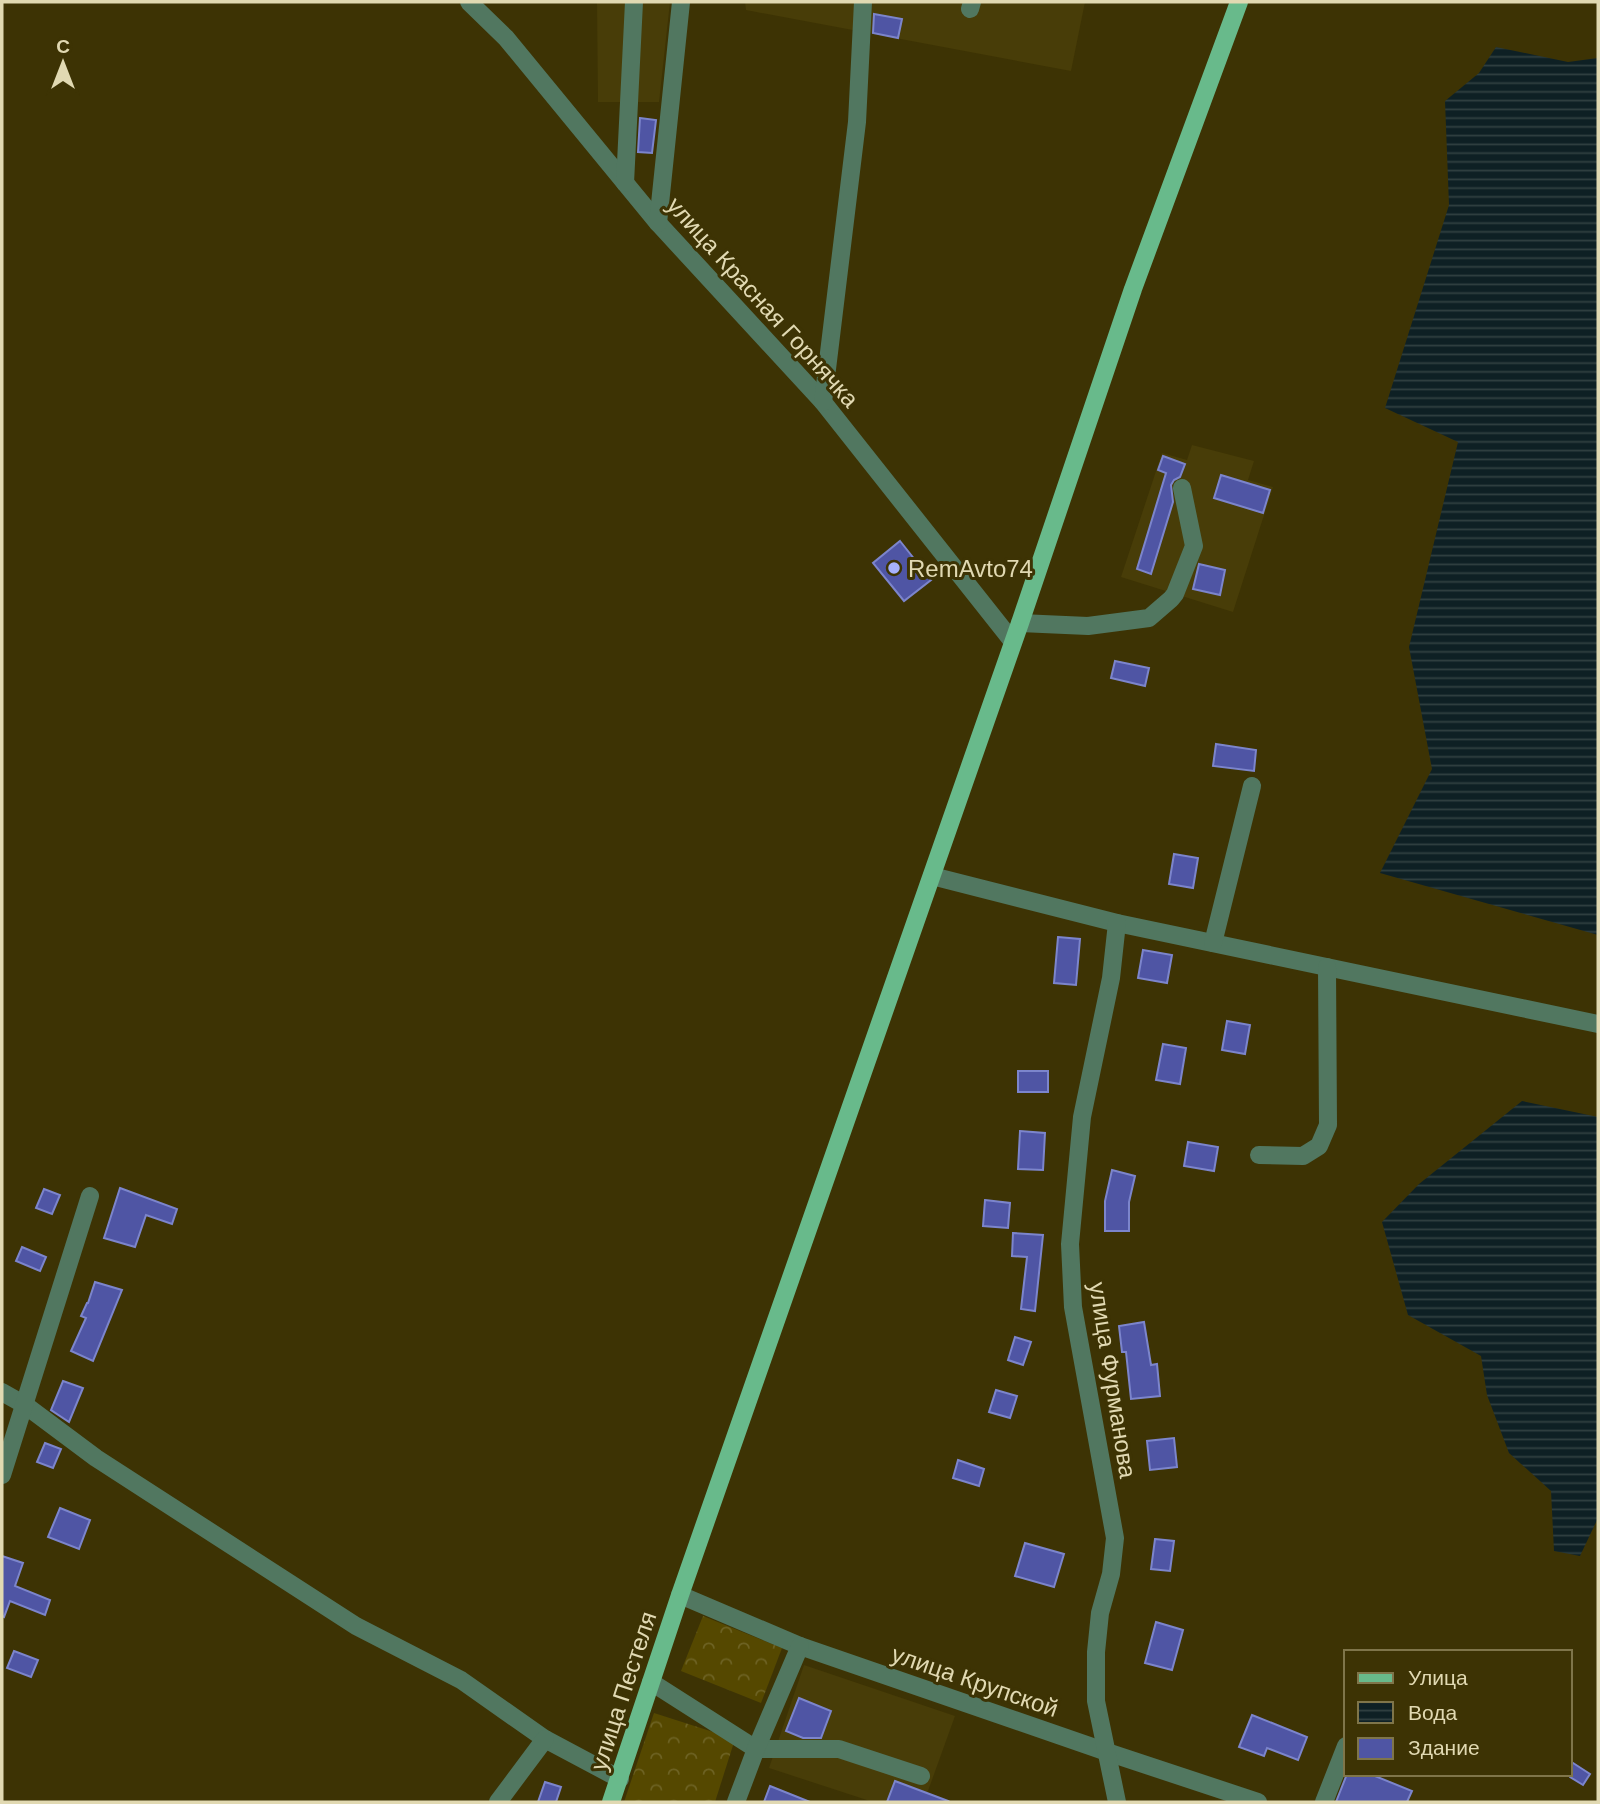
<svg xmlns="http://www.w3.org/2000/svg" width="1600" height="1804" viewBox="0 0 1600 1804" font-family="Arial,sans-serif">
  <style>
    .built { fill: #483d08 }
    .forest { fill: url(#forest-crowns) }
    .water { fill: url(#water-rules) }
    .building { fill: #4f55a4; stroke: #7c85cc; stroke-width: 2 }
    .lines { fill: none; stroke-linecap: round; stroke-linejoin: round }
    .minor { stroke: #517760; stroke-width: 18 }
    .major { stroke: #68ba8b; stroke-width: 18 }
    .poi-dot { fill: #a6b1fc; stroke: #3d3304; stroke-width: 2.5 }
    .labels { text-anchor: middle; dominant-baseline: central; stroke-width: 6; stroke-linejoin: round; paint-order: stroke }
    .street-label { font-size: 24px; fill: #e1d9b2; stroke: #3d3304 }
    .poi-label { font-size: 24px; fill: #e1d9b2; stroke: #3d3304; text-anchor: start }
  </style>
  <defs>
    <pattern id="forest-crowns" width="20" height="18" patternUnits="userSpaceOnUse" patternTransform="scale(1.75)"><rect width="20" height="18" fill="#554800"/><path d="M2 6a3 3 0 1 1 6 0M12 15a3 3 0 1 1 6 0" fill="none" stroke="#6d6223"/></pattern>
    <pattern id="water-rules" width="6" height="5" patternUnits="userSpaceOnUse" patternTransform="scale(1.75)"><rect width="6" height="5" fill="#0e2024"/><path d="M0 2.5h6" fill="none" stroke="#314041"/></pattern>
  </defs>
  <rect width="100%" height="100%" fill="#3d3304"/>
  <g class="built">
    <path d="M597,2H670L659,102H598Z"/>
    <path d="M745,2H1085L1071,71L746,10Z"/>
    <path d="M1192,445L1254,461L1248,480L1273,487L1233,612L1121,577L1162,453L1187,460Z"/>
    <path d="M804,1665L955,1716L924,1802H873L769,1768Z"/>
  </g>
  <g class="forest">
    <path d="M703,1616L782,1648L761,1703L681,1671Z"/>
    <path d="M654,1713L735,1739L715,1802H624Z"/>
  </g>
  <g class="water">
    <path d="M1496,47L1568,62L1598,58V935L1380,873L1432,769L1409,647L1458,442L1385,408L1449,205L1445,101L1479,73Z"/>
    <path d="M1522,1101L1598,1117V1518L1580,1556L1554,1551L1551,1491L1509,1453L1487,1395L1481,1356L1408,1315L1382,1222L1419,1184Z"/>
  </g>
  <g class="building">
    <path d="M874,14L902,19L898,38L873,33Z"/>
    <path d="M640,118L656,120L652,153L638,152Z"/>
    <path d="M1163,456L1185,464L1180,477L1174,480L1171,485L1173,502L1151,574L1137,569L1166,473L1158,470Z"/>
    <path d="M1221,475L1270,490L1263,513L1214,498Z"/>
    <path d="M900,541L931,580L904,601L873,563Z"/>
    <path d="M1199,564L1225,570L1220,595L1193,589Z"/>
    <path d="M1115,661L1149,668L1145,686L1111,678Z"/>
    <path d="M1216,744L1256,750L1254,771L1213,766Z"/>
    <path d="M1174,854L1198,858L1193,888L1169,884Z"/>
    <path d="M1058,937L1080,939L1076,985L1054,983Z"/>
    <path d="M1143,950L1172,955L1167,983L1138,978Z"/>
    <path d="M1227,1021L1250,1025L1245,1054L1222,1050Z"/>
    <path d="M1163,1044L1186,1048L1180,1084L1156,1080Z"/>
    <rect x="1018" y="1071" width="30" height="21"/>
    <path d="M1020,1131L1045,1133L1043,1170L1018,1169Z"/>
    <path d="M1188,1142L1218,1147L1214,1171L1184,1166Z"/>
    <path d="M1112,1170L1135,1176L1129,1202V1231H1105V1201Z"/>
    <path d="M120,1188L177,1209L172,1224L146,1215L135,1247L104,1238Z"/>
    <path d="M44,1189L60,1195L52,1214L36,1208Z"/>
    <path d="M985,1200L1010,1203L1008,1228L983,1226Z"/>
    <path d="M1013,1233L1043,1235L1035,1311L1021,1309L1027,1257L1012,1256Z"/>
    <path d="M22,1247L46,1257L40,1271L16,1261Z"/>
    <path d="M95,1282L122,1290L93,1361L71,1351L86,1318L81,1316L87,1303H88Z"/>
    <path d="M1144,1322L1151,1365L1157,1364L1160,1396L1131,1399L1126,1352H1122L1119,1326Z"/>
    <path d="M1015,1337L1031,1342L1023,1365L1008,1360Z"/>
    <path d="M63,1381L83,1388L69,1422L51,1410Z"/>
    <path d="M996,1390L1017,1396L1010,1418L989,1412Z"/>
    <path d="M1174,1438L1177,1467L1150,1470L1147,1441Z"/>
    <path d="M45,1443L61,1449L53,1468L37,1462Z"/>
    <path d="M958,1460L984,1469L979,1486L953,1478Z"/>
    <path d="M60,1508L90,1520L79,1549L48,1537Z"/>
    <path d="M1155,1539L1174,1541L1170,1571L1151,1569Z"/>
    <path d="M1025,1543L1064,1554L1054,1587L1015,1576Z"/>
    <path d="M2,1556L23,1563L15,1586L50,1600L45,1615L10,1601L4,1617L2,1616Z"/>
    <path d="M1156,1622L1183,1630L1172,1670L1145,1663Z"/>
    <path d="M14,1651L38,1660L31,1677L7,1668Z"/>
    <path d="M799,1698L831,1711L821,1738H803L786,1731Z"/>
    <path d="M1252,1715L1307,1737L1298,1760L1267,1748L1264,1756L1239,1747Z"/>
    <path d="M1570,1761L1590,1774L1583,1785L1570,1777Z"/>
    <path d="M1347,1774H1370L1412,1791L1407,1802H1336Z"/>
    <path d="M895,1781L948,1801L947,1802H887Z"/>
    <path d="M545,1782L561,1787L556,1802H538Z"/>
    <path d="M770,1786L810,1802H764Z"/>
  </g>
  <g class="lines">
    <g class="minor">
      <path d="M469,2L506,38L658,223L823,402L1013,642"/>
      <path d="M970,9L972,2"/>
      <path d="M625,183L634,2"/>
      <path d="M658,223L681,2"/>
      <path d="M823,402L857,122L863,2"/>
      <path d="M1020,623L1088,626L1149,618L1171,599L1175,594L1194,546L1182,488"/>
      <path d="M932,876L1117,923L1598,1024"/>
      <path d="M1213,943L1252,786"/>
      <path d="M1259,1155L1303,1156L1319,1146L1328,1125L1327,967"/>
      <path d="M2,1392L25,1405L96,1458L356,1626L461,1680L545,1739L620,1779"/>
      <path d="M2,1475L90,1196"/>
      <path d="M680,1595L800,1646L1107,1752L1258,1802"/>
      <path d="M651,1682L756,1749H839L921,1776"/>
      <path d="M498,1802L545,1739"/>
      <path d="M736,1802L756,1749L800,1646"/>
      <path d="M1117,1802L1096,1701V1652L1100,1613L1111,1574L1115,1538L1073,1307L1070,1244L1082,1117L1111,978L1117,923"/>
      <path d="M1324,1802L1346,1746"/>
    </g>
    <path class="major" d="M611,1802L680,1595L1020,623L1133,289L1239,2"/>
  </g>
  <circle class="poi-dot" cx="894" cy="568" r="7"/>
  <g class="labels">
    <g class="street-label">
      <text transform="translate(763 302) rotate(48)">улица Красная Горнячка</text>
      <text transform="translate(1113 1380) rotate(81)">улица Фурманова</text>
      <text transform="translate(975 1681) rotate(19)">улица Крупской</text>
      <text transform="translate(623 1691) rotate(-72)">улица Пестеля</text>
    </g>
    <g class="poi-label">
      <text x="908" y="568">RemAvto74</text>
    </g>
  </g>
  <rect width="1600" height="1804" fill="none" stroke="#e1d9b2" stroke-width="7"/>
  <rect x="1344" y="1650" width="228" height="126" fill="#3d3304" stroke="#7f754a" stroke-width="2"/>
  <rect x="1358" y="1673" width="35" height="10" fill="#68ba8b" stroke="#7f754a" stroke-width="2"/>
  <text x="1408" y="1685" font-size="21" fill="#e1d9b2">Улица</text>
  <rect x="1358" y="1702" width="35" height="21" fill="url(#water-rules)" stroke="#7f754a" stroke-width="2"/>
  <text x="1408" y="1720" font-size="21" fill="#e1d9b2">Вода</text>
  <rect x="1358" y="1738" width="35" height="21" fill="#4f55a4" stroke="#7f754a" stroke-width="2"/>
  <text x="1408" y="1755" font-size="21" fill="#e1d9b2">Здание</text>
  <g transform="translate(63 63)" stroke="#3d3304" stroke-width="5" paint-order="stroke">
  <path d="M0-5L12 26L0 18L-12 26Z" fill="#e1d9b2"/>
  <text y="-10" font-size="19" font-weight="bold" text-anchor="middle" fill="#e1d9b2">С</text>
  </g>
</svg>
